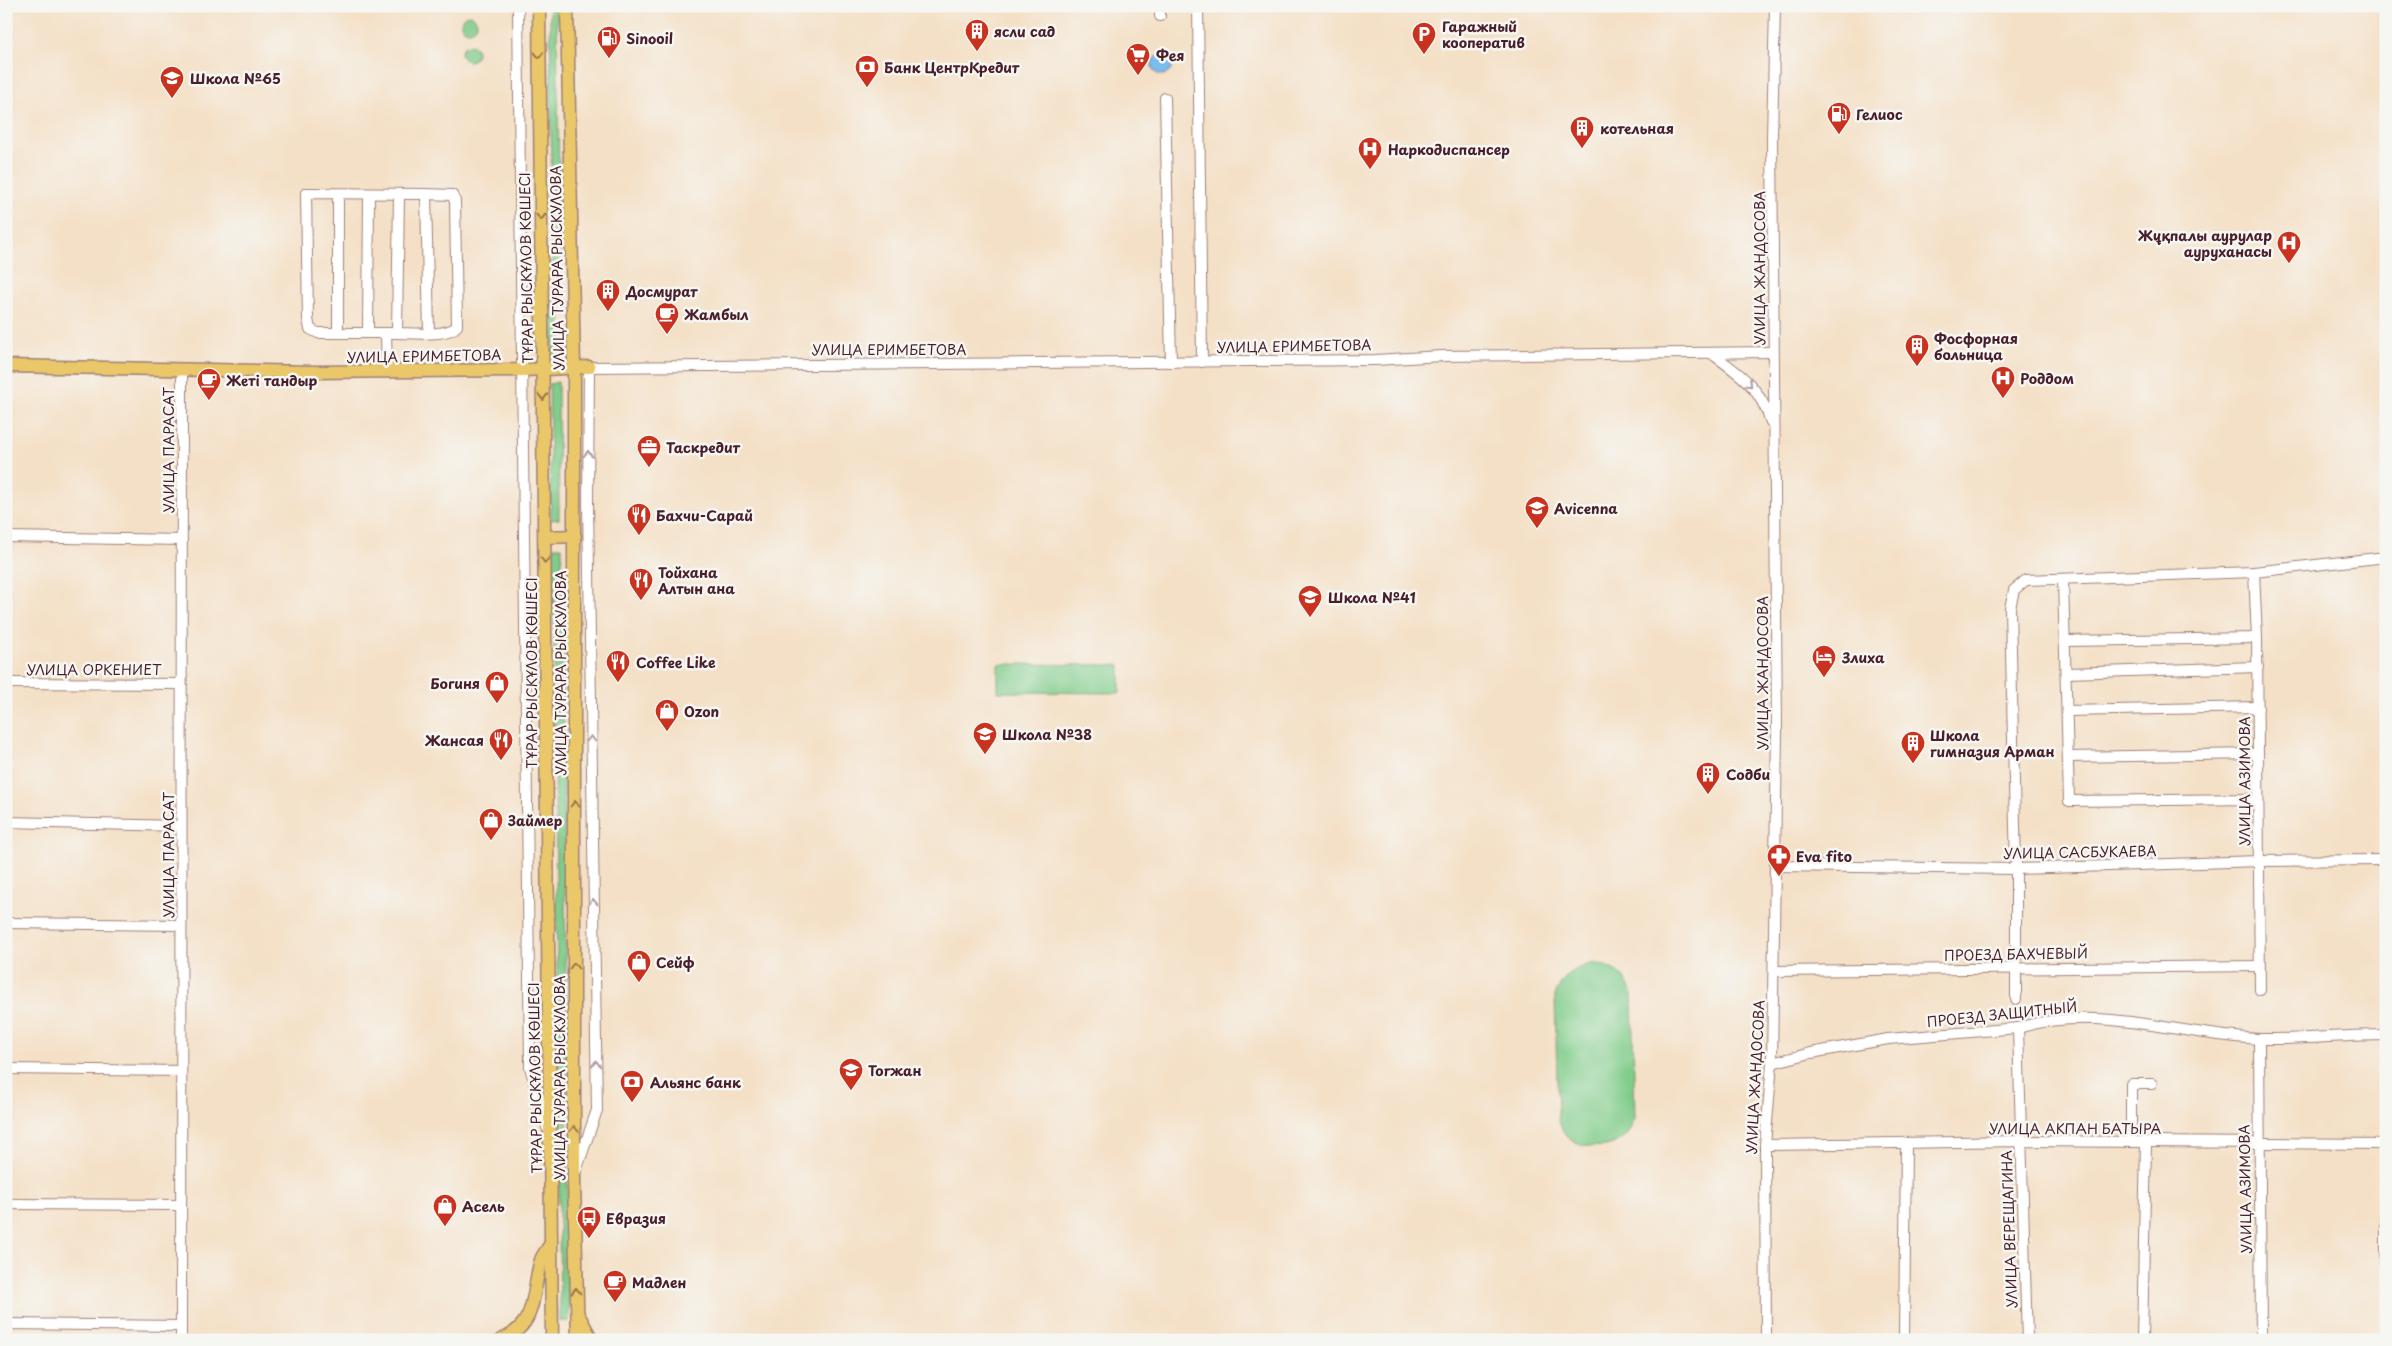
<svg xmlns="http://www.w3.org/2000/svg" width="2392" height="1346" viewBox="0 0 2392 1346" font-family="'Playpen Sans',sans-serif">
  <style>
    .green { fill: #80cc8a; stroke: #65765a }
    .water { fill: #7abef0; stroke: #626e8e }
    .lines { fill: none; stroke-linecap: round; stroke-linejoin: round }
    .minor-casing { stroke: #9f8078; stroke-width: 12 }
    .major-casing { stroke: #9f8078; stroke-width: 15 }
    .minor { stroke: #fff; stroke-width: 10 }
    .major { stroke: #eac769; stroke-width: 12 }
    .oneway { stroke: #9a734a }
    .oneway2 { stroke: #ae9aa0 }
    .labels { text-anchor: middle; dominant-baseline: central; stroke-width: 5; stroke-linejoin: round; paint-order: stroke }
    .poi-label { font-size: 14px; font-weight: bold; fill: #4a1f2b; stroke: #f6f6f2; text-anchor: start }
    .street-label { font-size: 14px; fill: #4a1f2b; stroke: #f6f6f2 }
  </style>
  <rect width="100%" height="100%" fill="#f6f6f2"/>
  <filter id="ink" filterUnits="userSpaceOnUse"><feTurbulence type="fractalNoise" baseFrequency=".02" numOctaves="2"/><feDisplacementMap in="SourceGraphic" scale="10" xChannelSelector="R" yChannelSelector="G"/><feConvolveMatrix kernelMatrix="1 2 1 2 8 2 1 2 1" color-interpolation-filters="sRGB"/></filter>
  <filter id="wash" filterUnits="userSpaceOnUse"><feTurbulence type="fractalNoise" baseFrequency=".0096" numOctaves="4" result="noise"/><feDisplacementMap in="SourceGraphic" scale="20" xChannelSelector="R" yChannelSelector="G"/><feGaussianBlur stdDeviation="1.12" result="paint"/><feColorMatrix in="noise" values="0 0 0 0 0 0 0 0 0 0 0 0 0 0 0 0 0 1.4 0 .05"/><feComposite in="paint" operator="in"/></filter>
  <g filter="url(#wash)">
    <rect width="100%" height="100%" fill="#f4e0c6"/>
    <g class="green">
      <path d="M550,6H557L561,359H553Z"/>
      <circle cx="469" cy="23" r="8"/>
      <circle cx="469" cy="53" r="8"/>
      <path d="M558,382L559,519L551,520L549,384Z"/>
      <path d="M553,547H562L569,1321H560Z"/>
      <path d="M998,664L1120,665V693L998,692Z"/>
      <path d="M1594,963C1615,968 1625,974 1632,994L1635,1118C1632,1125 1630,1133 1623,1138C1608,1151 1579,1149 1565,1134C1562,1130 1560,1124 1558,1119L1555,996C1562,976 1574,968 1594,963Z"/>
    </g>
    <circle class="water" cx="1162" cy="65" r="10"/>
  </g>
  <g filter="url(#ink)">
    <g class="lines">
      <defs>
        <g id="minor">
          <path d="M518,6L530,1067L547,1128"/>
          <path d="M1160,6V16"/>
          <path d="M1198,6L1202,362"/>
          <path d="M1165,98L1171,362"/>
          <path d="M399,194L397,333H318L310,329L308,319L306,193L426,194"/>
          <path d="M338,332V194"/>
          <path d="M368,333L369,194"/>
          <path d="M386,333L387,370"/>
          <path d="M397,333C412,333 448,337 457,326L455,201L452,195L426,194L429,333"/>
          <path d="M1711,353C1741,375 1759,386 1771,422"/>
          <path d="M6,537L182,540"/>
          <path d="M2254,572L2257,638L2260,990"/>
          <path d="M2063,580L2069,801L2258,799"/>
          <path d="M2065,641L2257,638"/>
          <path d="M2066,673L2258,667"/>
          <path d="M6,683L181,684"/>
          <path d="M2067,711L2258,707"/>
          <path d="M2068,757L2258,754"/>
          <path d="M6,822L181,826"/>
          <path d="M1775,866L2016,869L2259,861L2386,860"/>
          <path d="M6,923L181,925"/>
          <path d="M1774,971L2259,966"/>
          <path d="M2016,999V869L2010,608L2014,590L2026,580L2254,572L2386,557"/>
          <path d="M2018,1028L2027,1340"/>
          <path d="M2259,1039L2261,1340"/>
          <path d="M1772,1063L1811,1053L1888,1039L2018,1028C2098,1003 2179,1036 2260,1039C2302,1040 2344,1035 2386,1035"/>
          <path d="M6,1069L181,1071"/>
          <path d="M2131,1142V1084H2152"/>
          <path d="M1765,1145L2019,1141L2386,1144V1340"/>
          <path d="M576,1171L597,1110L588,503L589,367L1375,360L1442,356L1773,352"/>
          <path d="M6,1204L181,1205"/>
          <path d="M6,1324L181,1326"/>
          <path d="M181,1340L182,370"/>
          <path d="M1766,1340L1765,1145L1772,1063L1777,732L1772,137L1775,6"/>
          <path d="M1904,1340L1906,1143"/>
          <path d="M2142,1340L2146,1142"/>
        </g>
        <g id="major">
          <path d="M539,6L552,1340"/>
          <path d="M567,6L574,367V1179L578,1340"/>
          <path d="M6,366L314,372L523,370L589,367"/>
          <path d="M545,537L575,536"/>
          <path d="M579,1316L592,1340"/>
          <path d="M501,1340C539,1324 531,1293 541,1260C543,1254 548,1249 551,1243"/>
        </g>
      </defs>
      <use href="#minor" class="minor-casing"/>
      <use href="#major" class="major-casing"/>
      <use href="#minor" class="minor"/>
      <use href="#major" class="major"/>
    </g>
    <defs><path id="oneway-chevron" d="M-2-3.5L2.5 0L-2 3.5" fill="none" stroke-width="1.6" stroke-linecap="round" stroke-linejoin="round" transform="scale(1.25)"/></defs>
    <g class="oneway">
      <use href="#oneway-chevron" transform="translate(539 55) rotate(89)"/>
      <use href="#oneway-chevron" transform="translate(541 217) rotate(89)"/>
      <use href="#oneway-chevron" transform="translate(543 397) rotate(89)"/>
      <use href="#oneway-chevron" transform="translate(545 560) rotate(90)"/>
      <use href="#oneway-chevron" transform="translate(575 804) rotate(-90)"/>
      <use href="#oneway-chevron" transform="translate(574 966) rotate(-90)"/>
      <use href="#oneway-chevron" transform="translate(574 1129) rotate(-90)"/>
      <use href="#oneway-chevron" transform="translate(576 1291) rotate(-91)"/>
    </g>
    <g class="oneway2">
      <use href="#oneway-chevron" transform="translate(1749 384) rotate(44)"/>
      <use href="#oneway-chevron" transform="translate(588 454) rotate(-89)"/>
      <use href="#oneway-chevron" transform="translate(591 739) rotate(-90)"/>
      <use href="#oneway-chevron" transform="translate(593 902) rotate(-91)"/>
      <use href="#oneway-chevron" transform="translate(596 1064) rotate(-91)"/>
    </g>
  </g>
  <defs>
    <symbol id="building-pin" viewBox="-11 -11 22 30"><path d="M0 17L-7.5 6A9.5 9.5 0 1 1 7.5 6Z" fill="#c8321e" stroke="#f6f6f2"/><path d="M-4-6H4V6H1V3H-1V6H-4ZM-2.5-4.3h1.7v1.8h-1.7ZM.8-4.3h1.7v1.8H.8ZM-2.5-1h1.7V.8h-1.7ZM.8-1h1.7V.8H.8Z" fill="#fff"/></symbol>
    <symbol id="parking-pin" viewBox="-11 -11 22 30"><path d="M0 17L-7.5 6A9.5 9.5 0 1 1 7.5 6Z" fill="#c8321e" stroke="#f6f6f2"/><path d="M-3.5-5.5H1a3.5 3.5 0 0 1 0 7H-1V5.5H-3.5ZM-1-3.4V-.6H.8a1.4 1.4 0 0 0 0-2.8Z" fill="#fff"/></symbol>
    <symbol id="fuel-pin" viewBox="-11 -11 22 30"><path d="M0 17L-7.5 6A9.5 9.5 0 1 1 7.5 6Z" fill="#c8321e" stroke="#f6f6f2"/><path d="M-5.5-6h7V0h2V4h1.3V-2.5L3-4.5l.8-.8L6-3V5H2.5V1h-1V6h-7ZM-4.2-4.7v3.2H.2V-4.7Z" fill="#fff"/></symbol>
    <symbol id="supermarket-pin" viewBox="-11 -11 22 30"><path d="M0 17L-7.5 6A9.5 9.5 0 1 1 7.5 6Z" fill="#c8321e" stroke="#f6f6f2"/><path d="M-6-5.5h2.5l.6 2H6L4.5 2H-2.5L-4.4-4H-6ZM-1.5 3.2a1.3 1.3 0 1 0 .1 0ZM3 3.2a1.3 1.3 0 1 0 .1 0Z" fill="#fff"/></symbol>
    <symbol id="bank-pin" viewBox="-11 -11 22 30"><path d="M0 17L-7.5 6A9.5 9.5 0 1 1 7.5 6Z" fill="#c8321e" stroke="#f6f6f2"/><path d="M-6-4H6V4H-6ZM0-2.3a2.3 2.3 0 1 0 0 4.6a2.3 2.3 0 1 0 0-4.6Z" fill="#fff"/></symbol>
    <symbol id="school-pin" viewBox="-11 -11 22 30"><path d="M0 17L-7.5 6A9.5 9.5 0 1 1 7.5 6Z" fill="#c8321e" stroke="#f6f6f2"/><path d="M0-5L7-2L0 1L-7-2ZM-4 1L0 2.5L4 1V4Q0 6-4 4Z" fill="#fff"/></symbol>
    <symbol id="hospital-pin" viewBox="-11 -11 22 30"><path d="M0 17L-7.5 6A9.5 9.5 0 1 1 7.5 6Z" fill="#c8321e" stroke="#f6f6f2"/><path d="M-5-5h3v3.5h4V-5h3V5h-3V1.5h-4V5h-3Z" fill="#fff"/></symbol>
    <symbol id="cafe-pin" viewBox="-11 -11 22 30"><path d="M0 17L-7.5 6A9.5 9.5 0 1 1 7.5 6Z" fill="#c8321e" stroke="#f6f6f2"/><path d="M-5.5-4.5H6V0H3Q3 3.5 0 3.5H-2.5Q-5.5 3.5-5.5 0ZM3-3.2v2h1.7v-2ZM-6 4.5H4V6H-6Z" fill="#fff"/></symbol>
    <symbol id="office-pin" viewBox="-11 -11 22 30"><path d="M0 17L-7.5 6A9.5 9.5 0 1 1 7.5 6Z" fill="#c8321e" stroke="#f6f6f2"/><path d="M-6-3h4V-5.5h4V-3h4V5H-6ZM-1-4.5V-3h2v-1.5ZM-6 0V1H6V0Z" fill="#fff"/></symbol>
    <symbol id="university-pin" viewBox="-11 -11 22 30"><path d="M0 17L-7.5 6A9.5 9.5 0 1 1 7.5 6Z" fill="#c8321e" stroke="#f6f6f2"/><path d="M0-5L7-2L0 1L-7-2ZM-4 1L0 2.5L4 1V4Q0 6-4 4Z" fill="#fff"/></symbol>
    <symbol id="restaurant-pin" viewBox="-11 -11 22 30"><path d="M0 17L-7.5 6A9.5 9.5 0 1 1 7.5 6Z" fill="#c8321e" stroke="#f6f6f2"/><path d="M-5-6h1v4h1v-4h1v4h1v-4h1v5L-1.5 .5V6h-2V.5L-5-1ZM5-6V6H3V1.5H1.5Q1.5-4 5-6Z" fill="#fff"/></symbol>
    <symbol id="hotel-pin" viewBox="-11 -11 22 30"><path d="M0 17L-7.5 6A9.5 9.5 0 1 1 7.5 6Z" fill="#c8321e" stroke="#f6f6f2"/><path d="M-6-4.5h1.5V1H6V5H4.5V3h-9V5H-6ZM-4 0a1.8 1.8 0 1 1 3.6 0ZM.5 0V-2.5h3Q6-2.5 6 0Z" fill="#fff"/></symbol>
    <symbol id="shop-pin" viewBox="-11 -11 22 30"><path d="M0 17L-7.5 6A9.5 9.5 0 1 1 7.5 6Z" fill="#c8321e" stroke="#f6f6f2"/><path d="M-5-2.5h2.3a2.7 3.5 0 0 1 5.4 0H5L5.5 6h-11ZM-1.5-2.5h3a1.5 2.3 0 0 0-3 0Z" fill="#fff"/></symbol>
    <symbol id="pharmacy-pin" viewBox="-11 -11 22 30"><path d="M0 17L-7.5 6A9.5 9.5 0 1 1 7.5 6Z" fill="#c8321e" stroke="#f6f6f2"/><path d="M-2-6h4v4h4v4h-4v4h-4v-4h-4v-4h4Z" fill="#fff"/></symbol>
    <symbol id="bus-pin" viewBox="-11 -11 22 30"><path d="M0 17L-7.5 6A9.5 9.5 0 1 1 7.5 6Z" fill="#c8321e" stroke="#f6f6f2"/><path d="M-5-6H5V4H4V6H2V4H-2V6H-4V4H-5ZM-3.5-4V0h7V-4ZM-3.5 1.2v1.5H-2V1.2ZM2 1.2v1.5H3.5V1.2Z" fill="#fff"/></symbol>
  </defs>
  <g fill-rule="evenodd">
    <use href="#building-pin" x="963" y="17" width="28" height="38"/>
    <use href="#parking-pin" x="1410" y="20" width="28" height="38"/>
    <use href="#fuel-pin" x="595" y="24" width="28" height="38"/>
    <use href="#supermarket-pin" x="1124" y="41" width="28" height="38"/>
    <use href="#bank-pin" x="853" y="53" width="28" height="38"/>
    <use href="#school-pin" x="158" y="64" width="28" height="38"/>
    <use href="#fuel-pin" x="1825" y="100" width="28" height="38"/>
    <use href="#building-pin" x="1568" y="114" width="28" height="38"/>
    <use href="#hospital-pin" x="1356" y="135" width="28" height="38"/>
    <use href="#hospital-pin" x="2275" y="229" width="28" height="38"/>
    <use href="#building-pin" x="594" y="277" width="28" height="38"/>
    <use href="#cafe-pin" x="653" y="300" width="28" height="38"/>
    <use href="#building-pin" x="1903" y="332" width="28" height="38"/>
    <use href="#hospital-pin" x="1989" y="364" width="28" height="38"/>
    <use href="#cafe-pin" x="195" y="366" width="28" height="38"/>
    <use href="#office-pin" x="635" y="433" width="28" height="38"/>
    <use href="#university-pin" x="1523" y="494" width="28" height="38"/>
    <use href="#restaurant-pin" x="625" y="501" width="28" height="38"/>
    <use href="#restaurant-pin" x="627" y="566" width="28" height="38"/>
    <use href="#school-pin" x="1296" y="583" width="28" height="38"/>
    <use href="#hotel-pin" x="1810" y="643" width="28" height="38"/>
    <use href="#restaurant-pin" x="604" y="648" width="28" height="38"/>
    <use href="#shop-pin" x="483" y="669" width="28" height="38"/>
    <use href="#shop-pin" x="653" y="697" width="28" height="38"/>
    <use href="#school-pin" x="971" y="720" width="28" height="38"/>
    <use href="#restaurant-pin" x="487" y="726" width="28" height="38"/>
    <use href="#building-pin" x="1899" y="729" width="28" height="38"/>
    <use href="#building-pin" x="1694" y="760" width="28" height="38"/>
    <use href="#shop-pin" x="477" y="806" width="28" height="38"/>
    <use href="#pharmacy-pin" x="1765" y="842" width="28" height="38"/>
    <use href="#shop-pin" x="625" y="948" width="28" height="38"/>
    <use href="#school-pin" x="837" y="1056" width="28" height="38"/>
    <use href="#bank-pin" x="618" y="1068" width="28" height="38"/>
    <use href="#shop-pin" x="431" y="1192" width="28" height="38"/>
    <use href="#bus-pin" x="575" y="1204" width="28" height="38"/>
    <use href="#cafe-pin" x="601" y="1268" width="28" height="38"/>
  </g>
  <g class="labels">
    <g class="poi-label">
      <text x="1442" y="26">Гаражный<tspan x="1442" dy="16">кооператив</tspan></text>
      <text x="994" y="31">ясли сад</text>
      <text x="626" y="38">Sinooil</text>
      <text x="1156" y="55">Фея</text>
      <text x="884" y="67">Банк ЦентрКредит</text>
      <text x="190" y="78">Школа №65</text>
      <text x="1856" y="114">Гелиос</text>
      <text x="1600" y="128">котельная</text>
      <text x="1388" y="149">Наркодиспансер</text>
      <text x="2272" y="235" text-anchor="end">Жұқпалы аурулар<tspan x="2272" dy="16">ауруханасы</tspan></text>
      <text x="626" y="291">Досмурат</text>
      <text x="684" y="314">Жамбыл</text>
      <text x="1934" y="338">Фосфорная<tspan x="1934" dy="16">больница</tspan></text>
      <text x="2020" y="378">Роддом</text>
      <text x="226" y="380">Жеті тандыр</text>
      <text x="666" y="447">Таскредит</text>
      <text x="1554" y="508">Avicenna</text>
      <text x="656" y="515">Бахчи-Сарай</text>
      <text x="658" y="572">Тойхана<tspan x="658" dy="16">Алтын ана</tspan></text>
      <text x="1328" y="597">Школа №41</text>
      <text x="1842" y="657">Злиха</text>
      <text x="636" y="662">Coffee Like</text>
      <text x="480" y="683" text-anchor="end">Богиня</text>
      <text x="684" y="711">Ozon</text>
      <text x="1002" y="734">Школа №38</text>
      <text x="1930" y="735">Школа<tspan x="1930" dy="16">гимназия Арман</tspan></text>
      <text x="484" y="740" text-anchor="end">Жансая</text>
      <text x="1726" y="774">Содби</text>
      <text x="508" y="820">Займер</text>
      <text x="1796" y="856">Eva fito</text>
      <text x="656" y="962">Сейф</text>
      <text x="868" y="1070">Тогжан</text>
      <text x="650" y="1082">Альянс банк</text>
      <text x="462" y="1206">Асель</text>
      <text x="606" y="1218">Евразия</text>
      <text x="632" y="1282">Мадлен</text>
    </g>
    <g class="street-label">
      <text transform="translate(526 268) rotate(-91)">ТҰРАР РЫСКҰЛОВ КӨШЕСІ</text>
      <text transform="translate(557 268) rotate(-91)">УЛИЦА ТУРАРА РЫСКУЛОВА</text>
      <text transform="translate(1759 268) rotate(-90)">УЛИЦА ЖАНДОСОВА</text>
      <text transform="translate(1294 346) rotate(-1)">УЛИЦА ЕРИМБЕТОВА</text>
      <text x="889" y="349">УЛИЦА ЕРИМБЕТОВА</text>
      <text transform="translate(424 356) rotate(-1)">УЛИЦА ЕРИМБЕТОВА</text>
      <text transform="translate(168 450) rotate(-90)">УЛИЦА ПАРАСАТ</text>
      <text x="94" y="669">УЛИЦА ОРКЕНИЕТ</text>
      <text transform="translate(531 673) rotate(-90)">ТҰРАР РЫСКҰЛОВ КӨШЕСІ</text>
      <text transform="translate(560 673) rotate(-90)">УЛИЦА ТУРАРА РЫСКУЛОВА</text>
      <text transform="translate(1762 673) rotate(-90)">УЛИЦА ЖАНДОСОВА</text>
      <text transform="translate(2244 781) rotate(-90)">УЛИЦА АЗИМОВА</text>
      <text transform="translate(2080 852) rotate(-1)">УЛИЦА САСБУКАЕВА</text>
      <text transform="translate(168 855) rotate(-90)">УЛИЦА ПАРАСАТ</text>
      <text transform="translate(2016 954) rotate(-1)">ПРОЕЗД БАХЧЕВЫЙ</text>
      <text transform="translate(2002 1014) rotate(-6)">ПРОЕЗД ЗАЩИТНЫЙ</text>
      <text transform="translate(1755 1077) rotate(-87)">УЛИЦА ЖАНДОСОВА</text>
      <text transform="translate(535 1078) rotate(-91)">ТҰРАР РЫСКҰЛОВ КӨШЕСІ</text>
      <text transform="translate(559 1078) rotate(-90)">УЛИЦА ТУРАРА РЫСКУЛОВА</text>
      <text x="2075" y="1128">УЛИЦА АКПАН БАТЫРА</text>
      <text transform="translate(2245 1189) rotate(-91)">УЛИЦА АЗИМОВА</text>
      <text transform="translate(2009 1229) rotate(-92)">УЛИЦА ВЕРЕЩАГИНА</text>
    </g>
  </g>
  <rect width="2392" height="1346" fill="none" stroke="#f6f6f2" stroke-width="25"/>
</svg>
